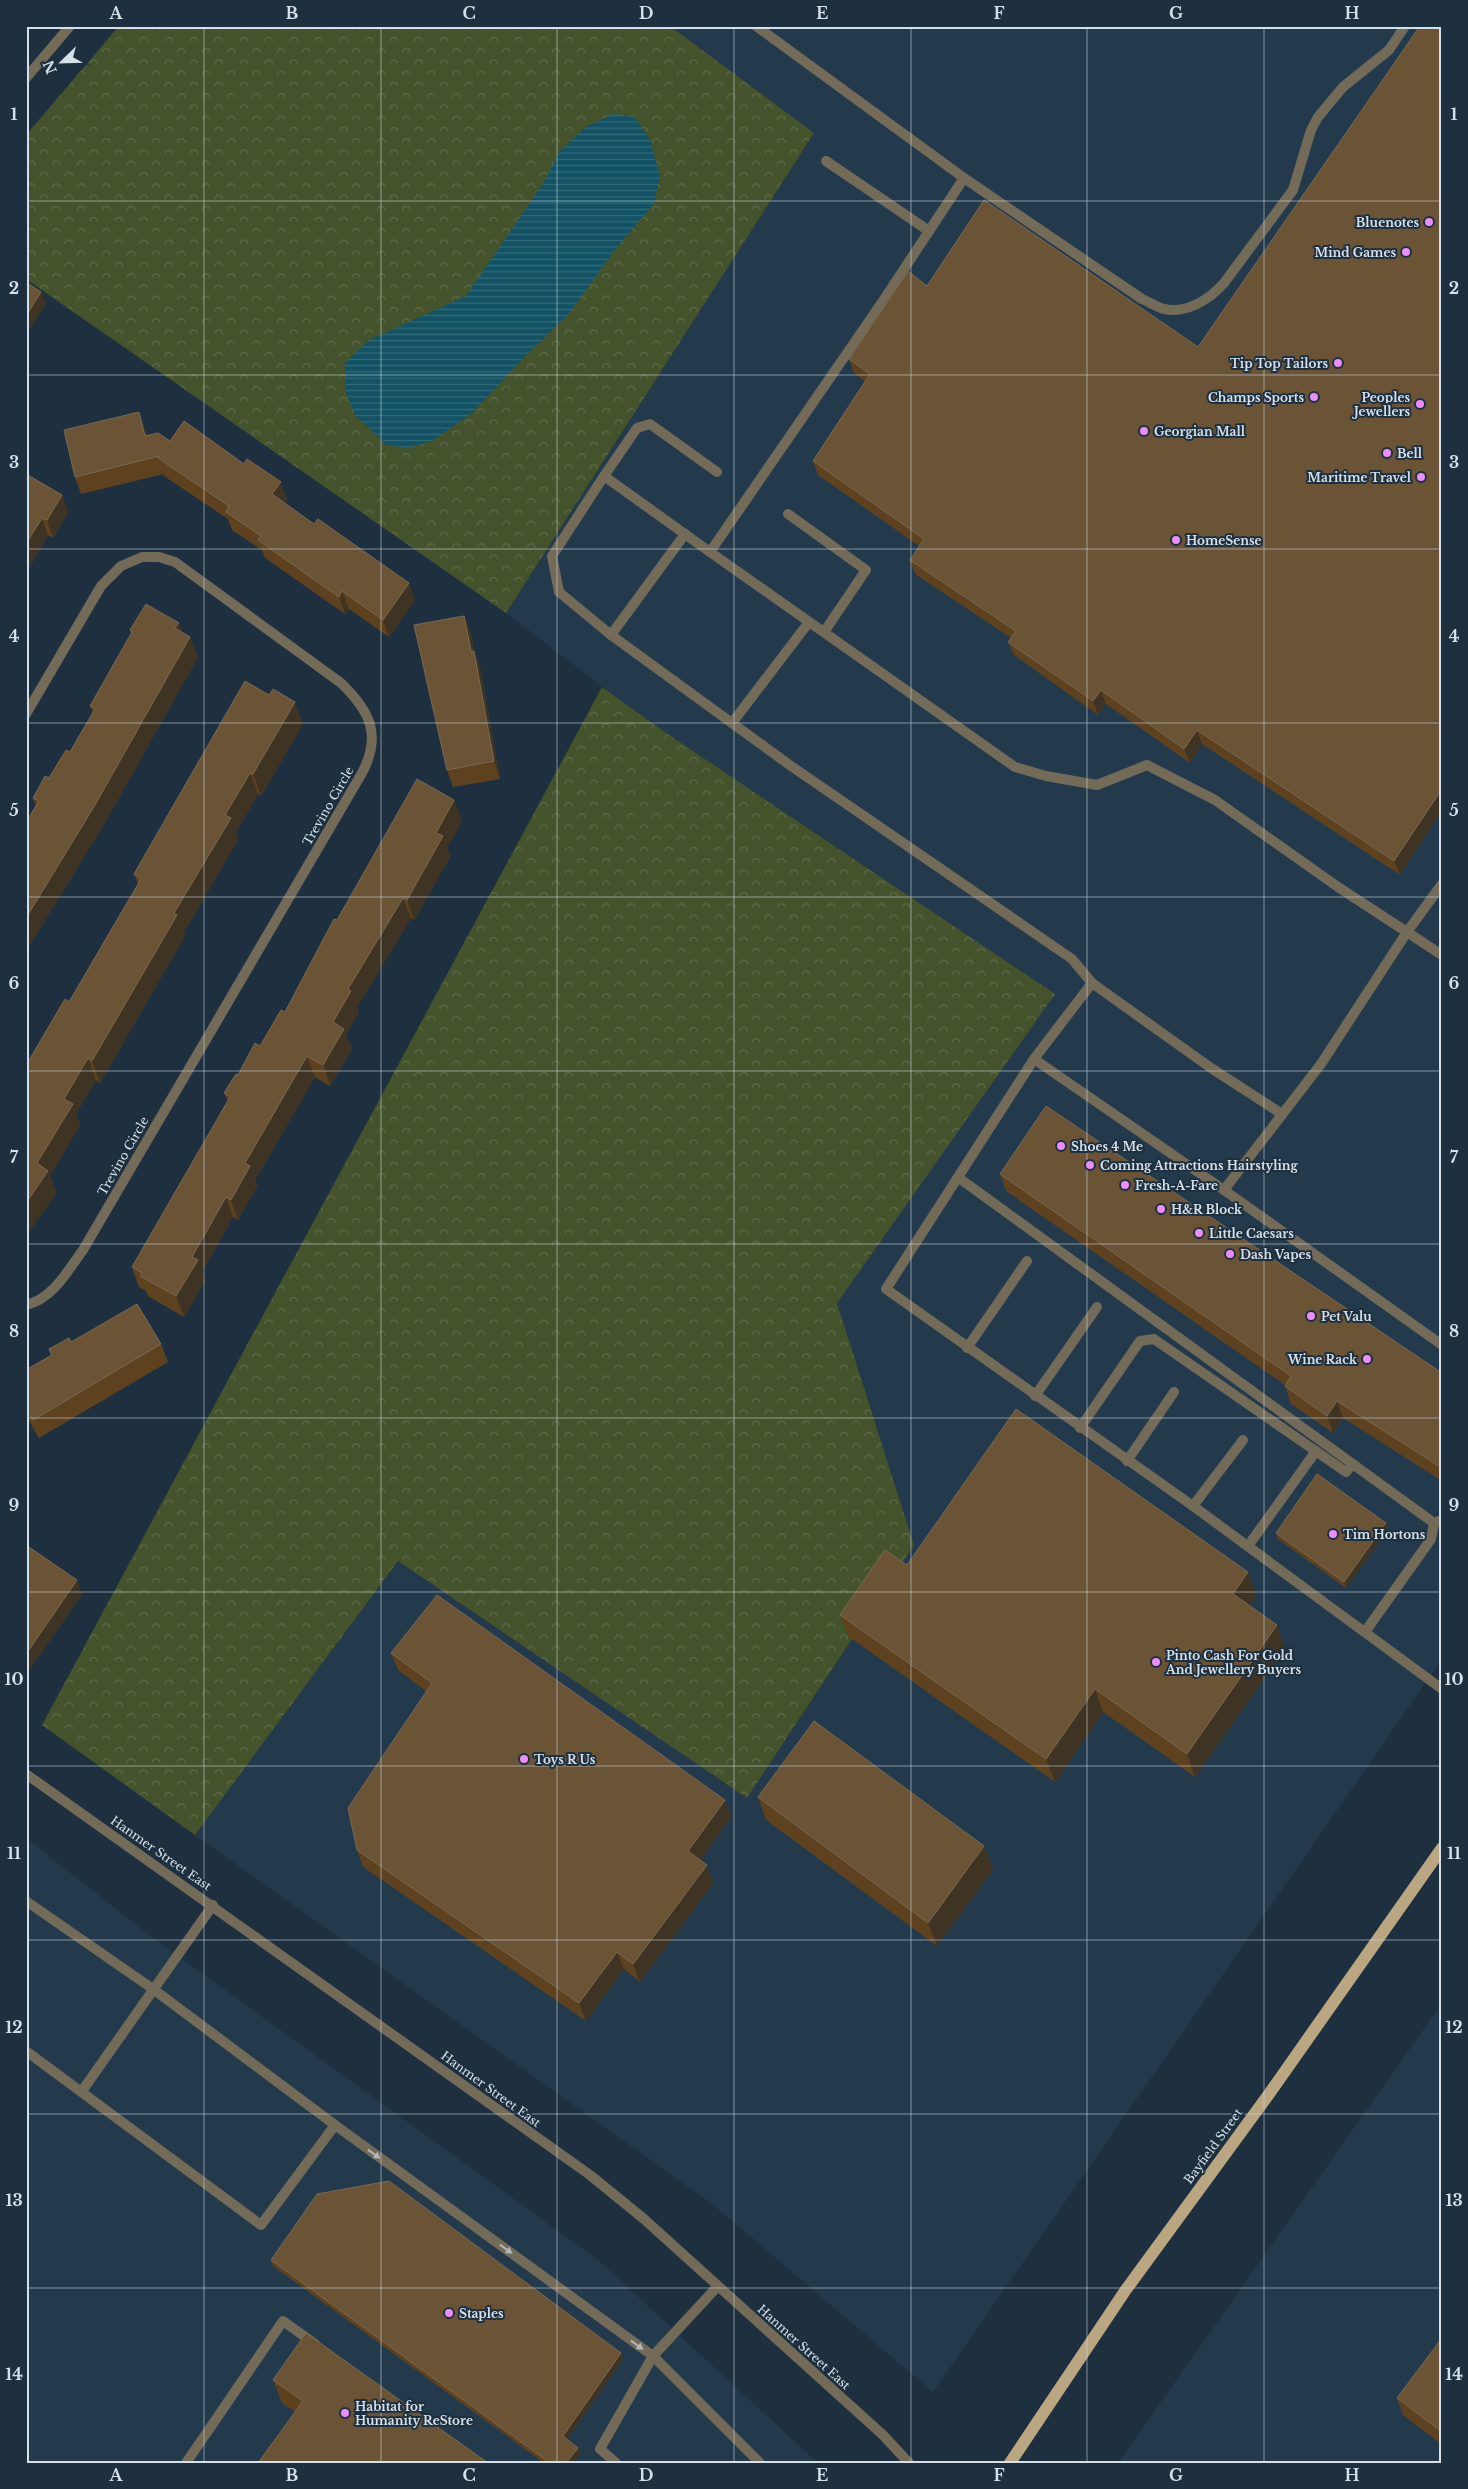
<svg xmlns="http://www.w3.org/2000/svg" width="1468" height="2489" viewBox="0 0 1468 2489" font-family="'Libre Baskerville',serif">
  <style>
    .built { fill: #233a4d }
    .park { fill: url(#park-crowns) }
    .water { fill: url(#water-rules) }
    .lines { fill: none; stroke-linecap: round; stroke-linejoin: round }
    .service { stroke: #746a58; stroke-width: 10 }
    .minor { stroke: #746a58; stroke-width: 10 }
    .tertiary { stroke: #746a58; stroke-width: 10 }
    .primary { stroke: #baa680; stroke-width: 12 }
    .wall { fill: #5e4220 }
    .shaded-wall { fill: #3f3423 }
    .building { fill: #6b5336; stroke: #7b6952 }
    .oneway { fill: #b3b7b7 }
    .grid { fill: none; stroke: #d5e0ea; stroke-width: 1; stroke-opacity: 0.55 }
    .poi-dot { fill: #eb8dfb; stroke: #1e303f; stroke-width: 2 }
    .labels { text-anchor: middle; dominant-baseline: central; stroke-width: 4; stroke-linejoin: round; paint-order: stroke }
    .poi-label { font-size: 12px; font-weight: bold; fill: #d5e0ea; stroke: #1e303f; text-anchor: start }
    .street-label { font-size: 12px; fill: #d5e0ea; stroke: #1e303f }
    .neatline { fill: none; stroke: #d5e0ea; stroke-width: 2 }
    .grid-label { font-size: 16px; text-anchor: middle; font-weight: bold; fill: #d5e0ea }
  </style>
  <defs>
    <pattern id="park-crowns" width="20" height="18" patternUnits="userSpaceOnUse" patternTransform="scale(1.25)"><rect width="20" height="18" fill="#45532c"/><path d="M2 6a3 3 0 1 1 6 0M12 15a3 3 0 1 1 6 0" fill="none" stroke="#5f6b4b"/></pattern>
    <pattern id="water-rules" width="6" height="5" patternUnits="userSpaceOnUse" patternTransform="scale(1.25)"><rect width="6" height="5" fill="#125264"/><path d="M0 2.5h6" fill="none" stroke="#346b7a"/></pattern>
  </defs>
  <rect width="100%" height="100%" fill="#1e303f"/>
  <g class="built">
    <path d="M670,26H1442V1659L933,2392L711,2203L195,1835L398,1561L747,1798L914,1545L837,1303L1019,1005L506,613L814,133Z"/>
    <path d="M26,1838L149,1935L597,2259L818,2463H26Z"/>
    <path d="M1442,2003V2463H1118Z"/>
  </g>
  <g class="park">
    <path d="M119,26H670L814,133L506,613L26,279V135Z"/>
    <path d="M602,687L663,731L1055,994L837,1303L914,1545L747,1798L398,1561L195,1835L42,1725Z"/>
  </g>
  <path class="water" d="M613,114L634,117L650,139L660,176L654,204L617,247L568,315L527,354L472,413L432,441L408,448L386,445L355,415L346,393L345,363L369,340L466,296L542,185L560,151L586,127Z"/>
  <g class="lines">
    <g class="service">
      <path d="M756,26L964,178L1142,299C1149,302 1157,307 1164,309C1187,314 1210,299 1224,283L1293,190L1311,130L1318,117L1343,87L1389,50L1405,26"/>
      <path d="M826,161L929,231"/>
      <path d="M964,178L883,301L710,552L1015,767L1046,776L1097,785L1147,765L1215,800L1338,887L1442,955"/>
      <path d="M604,476L637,428L650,424L717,472"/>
      <path d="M788,514L866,570L824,632"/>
      <path d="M710,552L604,476L552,556L559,592L611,635L791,766L1072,959L1092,983L1211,1068L1282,1114"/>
      <path d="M611,635L685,534"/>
      <path d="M732,723L809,622"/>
      <path d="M1034,1059L1092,983"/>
      <path d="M959,1178L1434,1523L1442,1520"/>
      <path d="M1224,1190L1321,1064L1407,932L1442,884"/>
      <path d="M1442,1345L1224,1190L1034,1059L886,1289L1193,1506L1442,1689"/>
      <path d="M967,1348L1027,1261"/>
      <path d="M1035,1396L1097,1307"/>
      <path d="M1080,1428L1140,1341L1154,1339L1346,1472L1353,1464"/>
      <path d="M1127,1461L1174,1392"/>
      <path d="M1193,1506L1243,1440"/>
      <path d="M1248,1546L1316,1451"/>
      <path d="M1365,1632L1431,1539L1434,1523"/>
      <path d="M26,1901L153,1989L335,2125L261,2225L26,2051"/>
      <path d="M82,2091L213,1905"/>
      <path d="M335,2125L653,2356L760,2463"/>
      <path d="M186,2463L283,2321L315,2344"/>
      <path d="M616,2463L600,2449L653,2356L717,2287"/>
    </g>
    <path class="minor" d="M26,714L101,586L121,566L142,557H159L175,562L341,683C370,711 382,735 362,773L83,1250C68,1270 53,1299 26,1305"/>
    <g class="tertiary">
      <path d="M26,78L70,26"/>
      <path d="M26,1774L590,2175L644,2219L883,2435L909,2463"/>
    </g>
    <path class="primary" d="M1010,2463L1125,2291L1269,2094L1442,1848"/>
  </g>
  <g class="wall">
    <path d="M1420,26L1400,875L1202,744L1190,763L1106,704L1098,715L1014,655L1008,642L1011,638L915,574L910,560L919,546L818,475L813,461L865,381L854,373L849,359L927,286L1198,347Z"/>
    <path d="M145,430L147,435L170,441L287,499L285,503L415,600L389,637L349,609L345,614L265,558L262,550L232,530L228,519L164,476V474L81,494L75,477Z"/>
    <path d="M26,474L62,495L68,512L53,538L48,535L26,573Z"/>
    <path d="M464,616L471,633L474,651L480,668L500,779L453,787L447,770Z"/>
    <path d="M130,630L182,632L190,637L198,657L103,826L26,951V822L36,806L33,798L70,752L93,712L90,706L132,634Z"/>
    <path d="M303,724L261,796L258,794L236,832L238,840L184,932L185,936L100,1083L96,1080L76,1114L80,1125L50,1176L56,1193L26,1236V1061L28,1062L69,1002L138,884L134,874Z"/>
    <path d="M454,800L462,821L447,848L450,857L414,920L411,918L357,1007L359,1012L346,1034L352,1049L330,1086L315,1077L255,1180L257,1186L238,1220L233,1217L202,1272L205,1280L184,1317L148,1296L146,1291L139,1287L132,1267L228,1101L224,1093L285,1012L337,920Z"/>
    <path d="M1000,1174L1442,1373V1481L1343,1418L1333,1433L1291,1404L1285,1386V1385L1006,1191Z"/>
    <path d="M71,1342L161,1344L168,1362L39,1438L26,1416V1370L51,1355L49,1349Z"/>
    <path d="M1386,1523L1388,1529L1346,1588L1278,1539L1276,1533Z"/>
    <path d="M26,1545L82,1594L30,1669L26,1666Z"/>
    <path d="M907,1565L1256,1595L1249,1606L1285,1648L1195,1777L1103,1712L1055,1782L849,1637L840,1615Z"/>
    <path d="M391,1653L725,1800L731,1817L700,1860L713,1883L640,1982L624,1969L586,2021L363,1867L357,1850L427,1692L398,1670Z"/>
    <path d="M758,1797L984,1846L993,1869L937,1946L766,1820Z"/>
    <path d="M271,2260L621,2353L623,2359L567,2439L578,2448L580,2454L573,2463H544L273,2266Z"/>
    <path d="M1442,2338V2445L1403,2415L1397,2398Z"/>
    <path d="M273,2380L488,2463L295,2412L282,2403Z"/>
  </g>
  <g class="shaded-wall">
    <path d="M41,292L46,304L26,334V316Z"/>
    <path d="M139,412L145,430L151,453L145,436Z"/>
    <path d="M281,482L287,499L279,512L272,494Z"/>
    <path d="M62,495L68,512L53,538L47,520Z"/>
    <path d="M42,518L48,535L26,573V544Z"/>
    <path d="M409,583L415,600L389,637L383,620Z"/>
    <path d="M342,591L349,609L345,614L339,597Z"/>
    <path d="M464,616L471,633L474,651L480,668L500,779L494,761L471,651Z"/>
    <path d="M179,623L186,643L175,628Z"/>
    <path d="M190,637L198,657L103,826L26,951V918Z"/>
    <path d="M1101,690L1106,704L1098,715L1093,701Z"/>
    <path d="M295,702L303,724L261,796L253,774Z"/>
    <path d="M1197,730L1202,744L1190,763L1184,749Z"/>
    <path d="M250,773L258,794L236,832L238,840L184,932L185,936L100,1083L92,1061L174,913L225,815Z"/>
    <path d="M1442,789V810L1400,875L1394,861Z"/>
    <path d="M454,800L462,821L447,848L450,857L414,920L407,900L436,833Z"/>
    <path d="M403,898L411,918L357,1007L359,1012L346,1034L352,1049L330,1086L323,1065L333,1022L348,989Z"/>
    <path d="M307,1056L315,1077L255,1180L257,1186L238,1220L231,1200L245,1163Z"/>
    <path d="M88,1058L96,1080L76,1114L80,1125L50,1176L56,1193L26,1236V1203L37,1163L64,1099Z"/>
    <path d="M226,1197L233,1217L202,1272L205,1280L184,1317L176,1296L192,1257Z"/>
    <path d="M1337,1401L1343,1418L1333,1433L1327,1416Z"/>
    <path d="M1386,1523L1388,1529L1346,1588L1344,1582Z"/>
    <path d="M1248,1572L1256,1595L1241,1617L1233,1594Z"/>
    <path d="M77,1580L82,1594L30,1669L26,1658V1654Z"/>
    <path d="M1277,1625L1285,1648L1195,1777L1187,1754Z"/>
    <path d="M1095,1689L1103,1712L1055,1782L1046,1759Z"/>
    <path d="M725,1800L731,1817L695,1869L688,1851Z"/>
    <path d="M984,1846L993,1869L937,1946L928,1923Z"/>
    <path d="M707,1865L713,1883L640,1982L633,1964Z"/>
    <path d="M617,1952L624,1969L586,2021L579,2003Z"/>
    <path d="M621,2353L623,2359L565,2442L563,2436Z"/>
    <path d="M578,2448L580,2454L573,2463H566Z"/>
  </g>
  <g class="building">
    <path d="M1420,26H1442V789L1394,861L1197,730L1184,749L1101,690L1093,701L1008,642L1016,631L910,560L924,539L813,461L870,374L849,359L908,271L927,286L984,200L1198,347Z"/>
    <path d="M26,282L41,292L26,316Z"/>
    <path d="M139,412L145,436L158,433L170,441L184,421L244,464L247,459L281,482L272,494L314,524L318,519L409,583L383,620L342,591L339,597L258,540L261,536L226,512L229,506L158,458L159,456L75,477L64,430Z"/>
    <path d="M26,474L62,495L47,520L42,518L26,544Z"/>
    <path d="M146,604L179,623L175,628L190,637L95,805L26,918V822L39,801L33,798L45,776L49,778L66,750L70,752L95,709L90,706L132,632L130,630Z"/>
    <path d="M464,616L471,651H474L494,761L447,770L414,625Z"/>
    <path d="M245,681L269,695L273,689L295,702L253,774L250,773L225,815L231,818L174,913L177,915L92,1061L88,1058L64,1099L73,1104L37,1163L48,1171L26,1203V1061L28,1062L65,999L69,1002L141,879L134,874Z"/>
    <path d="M417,779L454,800L436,833L443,836L407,900L403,898L348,989L351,991L333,1022L344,1029L323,1065L307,1056L245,1163L250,1166L231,1200L226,1197L192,1257L198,1260L176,1296L140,1276L142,1273L132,1267L230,1097L224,1093L236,1074L238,1075L255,1043L260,1046L281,1010L285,1012L334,919L337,920Z"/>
    <path d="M1046,1106L1442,1373V1468L1337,1401L1327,1416L1285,1386L1291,1376L1000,1174Z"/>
    <path d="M137,1304L161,1344L33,1420L26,1409V1370L52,1355L49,1349L69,1338L71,1342Z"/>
    <path d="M1016,1409L1248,1572L1233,1594L1277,1625L1187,1754L1095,1689L1046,1759L840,1615L885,1550L907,1565Z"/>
    <path d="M1317,1474L1386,1523L1344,1582L1276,1533Z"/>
    <path d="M26,1545L77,1580L26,1654Z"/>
    <path d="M437,1595L725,1800L688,1851L707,1865L633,1964L617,1952L579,2003L357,1850L348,1808L432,1683L391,1653Z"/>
    <path d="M814,1721L984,1846L928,1923L758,1797Z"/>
    <path d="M389,2181L621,2353L563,2436L578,2448L566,2463H550L271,2260L317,2194Z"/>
    <path d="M306,2333L488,2463H258L303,2401L273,2380Z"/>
    <path d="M1442,2338V2432L1397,2398Z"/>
  </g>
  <defs><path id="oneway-solid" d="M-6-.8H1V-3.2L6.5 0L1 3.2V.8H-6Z" transform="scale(1.25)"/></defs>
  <g class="oneway">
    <use href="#oneway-solid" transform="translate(374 2154) rotate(36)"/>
    <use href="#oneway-solid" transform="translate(506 2249) rotate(36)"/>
    <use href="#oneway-solid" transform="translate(637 2345) rotate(36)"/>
  </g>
  <path class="grid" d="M204,26V2463M381,26V2463M557,26V2463M734,26V2463M911,26V2463M1087,26V2463M1264,26V2463M26,201H1442M26,375H1442M26,549H1442M26,723H1442M26,897H1442M26,1071H1442M26,1244H1442M26,1418H1442M26,1592H1442M26,1766H1442M26,1940H1442M26,2114H1442M26,2288H1442"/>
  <g class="poi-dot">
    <circle cx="1429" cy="222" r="5"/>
    <circle cx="1406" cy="252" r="5"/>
    <circle cx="1338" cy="363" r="5"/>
    <circle cx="1314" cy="397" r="5"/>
    <circle cx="1420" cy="404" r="5"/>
    <circle cx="1144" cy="431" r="5"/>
    <circle cx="1387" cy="453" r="5"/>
    <circle cx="1421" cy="477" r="5"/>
    <circle cx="1176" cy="540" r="5"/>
    <circle cx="1061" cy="1146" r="5"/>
    <circle cx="1090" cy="1165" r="5"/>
    <circle cx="1125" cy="1185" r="5"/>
    <circle cx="1161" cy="1209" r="5"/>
    <circle cx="1199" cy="1233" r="5"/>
    <circle cx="1230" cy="1254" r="5"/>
    <circle cx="1311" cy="1316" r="5"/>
    <circle cx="1367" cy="1359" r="5"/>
    <circle cx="1333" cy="1534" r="5"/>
    <circle cx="1156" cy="1662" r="5"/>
    <circle cx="524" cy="1759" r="5"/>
    <circle cx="449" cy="2313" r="5"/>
    <circle cx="345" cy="2413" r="5"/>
  </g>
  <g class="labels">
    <g class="poi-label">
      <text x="1419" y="222" text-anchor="end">Bluenotes</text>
      <text x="1396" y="252" text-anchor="end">Mind Games</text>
      <text x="1328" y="363" text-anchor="end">Tip Top Tailors</text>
      <text x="1304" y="397" text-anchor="end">Champs Sports</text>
      <text x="1410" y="397" text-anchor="end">Peoples<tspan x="1410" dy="14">Jewellers</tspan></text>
      <text x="1154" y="431">Georgian Mall</text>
      <text x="1397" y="453">Bell</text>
      <text x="1411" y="477" text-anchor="end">Maritime Travel</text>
      <text x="1186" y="540">HomeSense</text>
      <text x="1071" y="1146">Shoes 4 Me</text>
      <text x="1100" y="1165">Coming Attractions Hairstyling</text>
      <text x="1135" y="1185">Fresh-A-Fare</text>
      <text x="1171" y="1209">H&amp;R Block</text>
      <text x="1209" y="1233">Little Caesars</text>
      <text x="1240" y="1254">Dash Vapes</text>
      <text x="1321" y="1316">Pet Valu</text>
      <text x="1357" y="1359" text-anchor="end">Wine Rack</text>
      <text x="1343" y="1534">Tim Hortons</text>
      <text x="1166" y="1655">Pinto Cash For Gold<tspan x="1166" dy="14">And Jewellery Buyers</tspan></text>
      <text x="534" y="1759">Toys R Us</text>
      <text x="459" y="2313">Staples</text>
      <text x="355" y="2406">Habitat for<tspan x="355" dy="14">Humanity ReStore</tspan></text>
    </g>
    <g class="street-label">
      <text transform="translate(328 806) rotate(-60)">Trevino Circle</text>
      <text transform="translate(123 1156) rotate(-60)">Trevino Circle</text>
      <text transform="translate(161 1853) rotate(35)">Hanmer Street East</text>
      <text transform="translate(491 2089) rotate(36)">Hanmer Street East</text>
      <text transform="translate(1213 2146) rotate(-54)">Bayfield Street</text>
      <text transform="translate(804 2347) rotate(42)">Hanmer Street East</text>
    </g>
  </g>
  <rect width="1468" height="2489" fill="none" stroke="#1e303f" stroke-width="55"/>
  <g transform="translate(62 62) rotate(247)" stroke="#1e303f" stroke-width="4" paint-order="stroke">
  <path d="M0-4L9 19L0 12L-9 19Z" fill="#d5e0ea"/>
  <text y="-8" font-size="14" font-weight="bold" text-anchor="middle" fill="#d5e0ea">N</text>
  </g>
  <rect x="28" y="28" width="1412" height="2434" class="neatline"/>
  <g class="grid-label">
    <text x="116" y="19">A</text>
    <text x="292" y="19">B</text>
    <text x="469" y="19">C</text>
    <text x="646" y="19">D</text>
    <text x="822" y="19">E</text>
    <text x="999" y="19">F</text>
    <text x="1176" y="19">G</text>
    <text x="1352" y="19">H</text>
    <text x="14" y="120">1</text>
    <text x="1454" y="120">1</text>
    <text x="14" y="294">2</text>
    <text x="1454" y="294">2</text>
    <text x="14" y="468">3</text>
    <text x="1454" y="468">3</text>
    <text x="14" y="642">4</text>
    <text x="1454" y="642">4</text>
    <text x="14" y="816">5</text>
    <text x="1454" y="816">5</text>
    <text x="14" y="989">6</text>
    <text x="1454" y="989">6</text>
    <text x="14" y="1163">7</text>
    <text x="1454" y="1163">7</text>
    <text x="14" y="1337">8</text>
    <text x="1454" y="1337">8</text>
    <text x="14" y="1511">9</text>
    <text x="1454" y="1511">9</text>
    <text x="14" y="1685">10</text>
    <text x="1454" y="1685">10</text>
    <text x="14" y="1859">11</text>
    <text x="1454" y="1859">11</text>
    <text x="14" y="2033">12</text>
    <text x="1454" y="2033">12</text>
    <text x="14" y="2206">13</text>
    <text x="1454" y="2206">13</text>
    <text x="14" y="2380">14</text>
    <text x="1454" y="2380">14</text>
    <text x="116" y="2481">A</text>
    <text x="292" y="2481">B</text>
    <text x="469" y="2481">C</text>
    <text x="646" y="2481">D</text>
    <text x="822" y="2481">E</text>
    <text x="999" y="2481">F</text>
    <text x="1176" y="2481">G</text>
    <text x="1352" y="2481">H</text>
  </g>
</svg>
